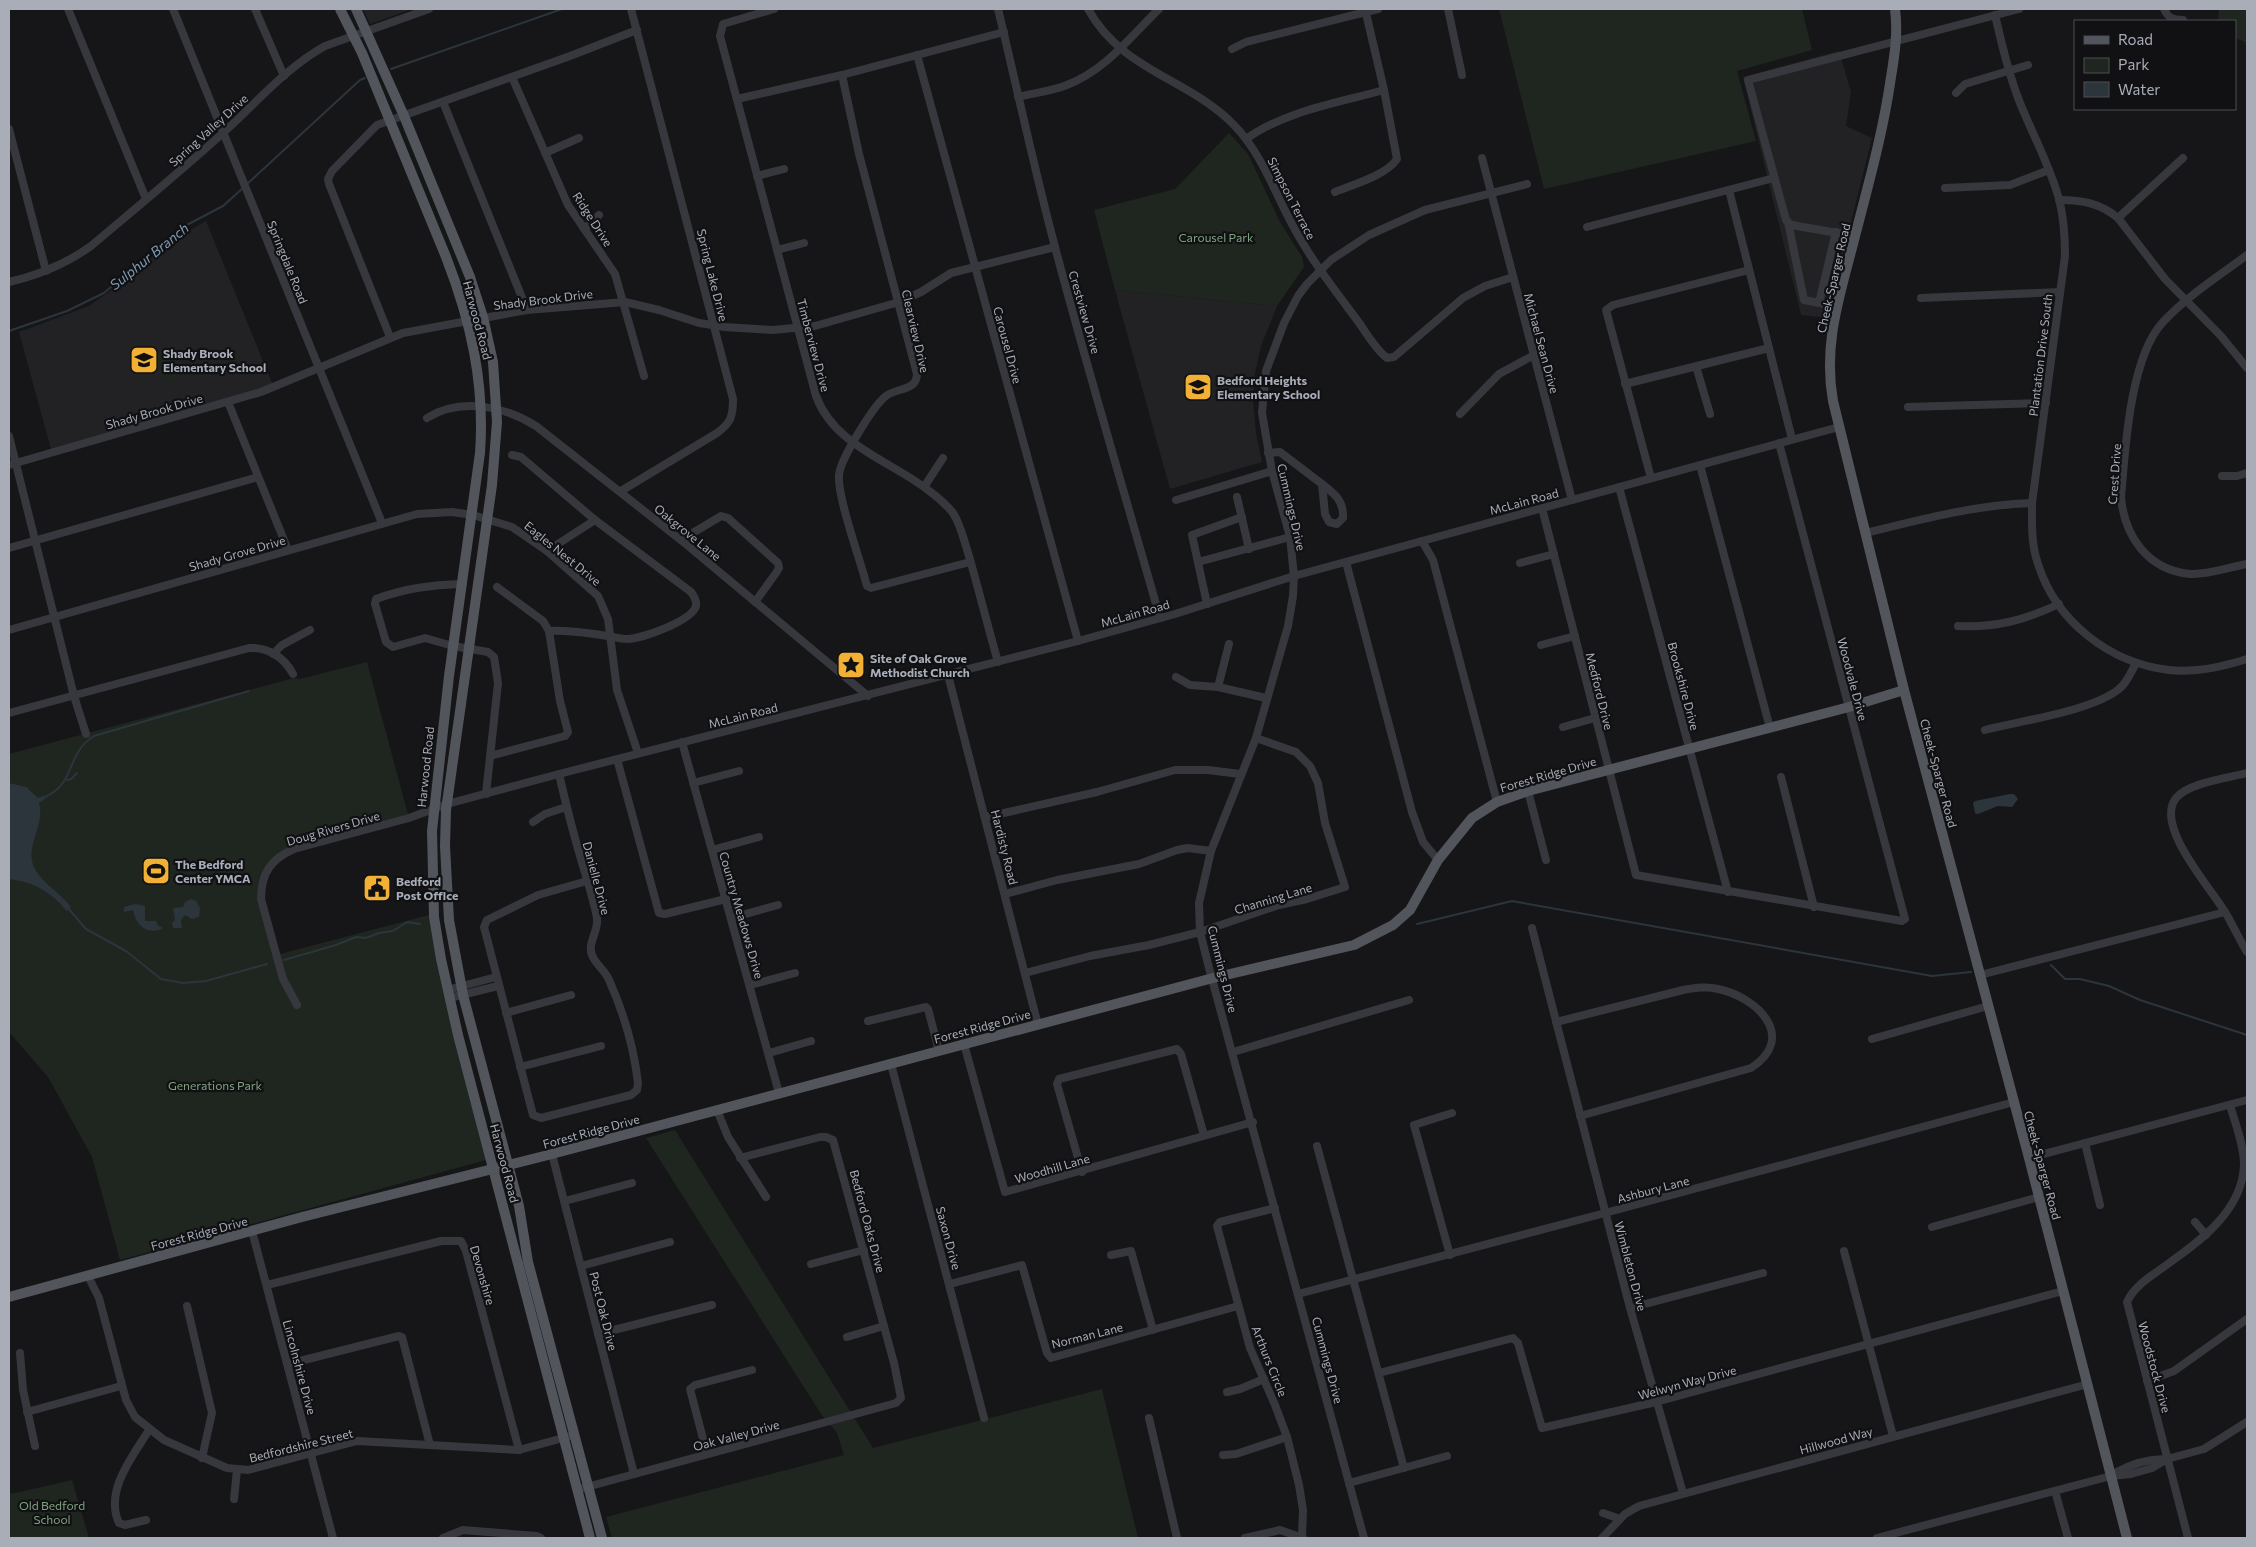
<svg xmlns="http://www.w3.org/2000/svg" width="2256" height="1547" viewBox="0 0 2256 1547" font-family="Commissioner,sans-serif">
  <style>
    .built { fill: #222225 }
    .green { fill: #1e261f }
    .water { fill: #2c353c }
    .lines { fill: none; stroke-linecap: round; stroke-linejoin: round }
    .stream { stroke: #2c353c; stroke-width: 2 }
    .minor { stroke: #37383d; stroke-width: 8 }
    .major { stroke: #53555c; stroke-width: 10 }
    .labels { text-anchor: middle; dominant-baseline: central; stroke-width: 4.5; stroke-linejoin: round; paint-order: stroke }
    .street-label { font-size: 12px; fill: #a8adb8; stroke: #111113 }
    .park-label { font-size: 12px; fill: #7fa381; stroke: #111113 }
    .poi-label { font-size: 12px; font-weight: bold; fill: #a8adb8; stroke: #111113; text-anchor: start }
    .water-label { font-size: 14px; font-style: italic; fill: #7f9bb3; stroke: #111113 }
  </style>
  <rect width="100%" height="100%" fill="#161618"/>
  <g class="built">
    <path d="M363,9H412L370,24Z"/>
    <path d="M1839,51L1851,92L1846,126L1872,138L1827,318L1801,315L1743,77Z"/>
    <path d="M206,221L274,388L52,453L19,332L89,306L131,276L171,241Z"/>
    <path d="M1115,290L1277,306L1261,346L1255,373L1253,401L1256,433L1262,462L1170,489Z"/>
  </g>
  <g class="green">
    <path d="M1499,9H1802L1812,50L1737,71L1756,141L1544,189Z"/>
    <path d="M2219,9H2247V51L2245,42L2235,38V21H2218Z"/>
    <path d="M1229,133L1248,154L1280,222L1302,257L1304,267L1277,306L1115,290L1094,210L1175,189Z"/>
    <path d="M156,350L184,364L175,383L146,369Z"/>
    <path d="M367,662L409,818L282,854L261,888L276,955L429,915L486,1160L120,1260L92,1157L48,1077L9,1032V754L294,678L300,679Z"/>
    <path d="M675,1130L873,1448L1102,1389L1138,1538H612L606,1517L844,1455L837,1433L821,1414L646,1138Z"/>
    <path d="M72,1480L89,1538H9V1488L11,1494Z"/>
  </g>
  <g class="water">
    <path d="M9,783L26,787L38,798L43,796L45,799L39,803C46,827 22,847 36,871C44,884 61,894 71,907L67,911C50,891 34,882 9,879Z"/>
    <path d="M2010,794H2014L2018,799L2012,807L1998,806L1978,814L1975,813L1973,803L1975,801Z"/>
    <path d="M191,899L196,901L200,908L199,917L192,919L185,915L181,920L182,928H173L172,923L175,920L173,908L183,907L185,902Z"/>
    <path d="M135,904L145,906V921H156L158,926L162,927V929C146,935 136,925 133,910L124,912V907Z"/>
  </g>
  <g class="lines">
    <g class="stream">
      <path d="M391,69L562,9"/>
      <path d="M246,185L360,80L365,78"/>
      <path d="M9,331L67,311L104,293L181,228L223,206L243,188"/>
      <path d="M67,780L71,779L77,773"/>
      <path d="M43,798C77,784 65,754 94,736L249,691"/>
      <path d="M68,908L86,929L126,951L161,979L183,983L206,981L267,964"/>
      <path d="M1417,924L1512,901L1932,976L1971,972"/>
      <path d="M284,960L336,945L356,937L366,938L379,933L393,931L407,922L420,924"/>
      <path d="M2051,965L2065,979H2080L2109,986L2140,1000L2247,1035"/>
    </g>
    <g class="minor">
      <path d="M68,9L146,199"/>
      <path d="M173,9L382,523"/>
      <path d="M255,9L284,76"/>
      <path d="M774,9L723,24L720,36L816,396C834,445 889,460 928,490C936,496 946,504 953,513C961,525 964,541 969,556C979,591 988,627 998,662"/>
      <path d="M998,9C1017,88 1034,168 1055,247C1088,371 1125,495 1160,618"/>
      <path d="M1088,9C1122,71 1188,78 1234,125C1262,154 1274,191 1293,226C1311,260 1334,289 1357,320C1366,332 1375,349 1387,358L1394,357L1463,298L1485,286L1513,277"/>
      <path d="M1448,9L1462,75"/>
      <path d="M2164,9C2168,18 2173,20 2183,20"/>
      <path d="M1995,15C2002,45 2009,75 2020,103C2033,135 2050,166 2059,199C2064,218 2065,237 2065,256L2032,503C2032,524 2031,544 2038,564C2056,621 2109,663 2169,670C2195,673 2222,667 2247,659"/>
      <path d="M1232,49L1246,42L1378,9"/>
      <path d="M917,55L1078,641"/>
      <path d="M842,75L859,154L917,374C917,391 896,388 886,396C873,406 840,460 839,475C837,495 859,557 865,579L867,586L871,588L970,562"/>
      <path d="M512,77L568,205L615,274L644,376"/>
      <path d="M1956,93L1965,84L2028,65"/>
      <path d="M1018,97C1034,93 1052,91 1067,85C1106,70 1131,36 1159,9"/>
      <path d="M737,99L842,75L1004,32"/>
      <path d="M443,102L527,310"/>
      <path d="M9,129L46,271"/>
      <path d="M1246,139C1285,111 1338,103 1384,90"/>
      <path d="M545,153L579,138"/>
      <path d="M1482,158L1572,500"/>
      <path d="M757,176L784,169"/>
      <path d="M1945,188L2010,185L2049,170"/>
      <path d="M1729,190L1792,439"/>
      <path d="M1335,192C1352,185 1387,175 1397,159L1384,90L1365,9"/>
      <path d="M2059,200C2082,200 2100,203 2118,218L2165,279L2221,336L2247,368"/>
      <path d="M2118,218L2183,158"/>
      <path d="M1788,222L1804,300L1836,306"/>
      <path d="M1587,227L1774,178"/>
      <path d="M584,229L599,215"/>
      <path d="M1855,236L1797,226L1789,224L1786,220L1748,80L2019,9"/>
      <path d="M777,250L804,243"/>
      <path d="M2247,255C2219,276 2187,296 2163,322C2130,357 2125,450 2121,498C2125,537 2148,570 2190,574C2208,575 2230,567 2247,564"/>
      <path d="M9,282C39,275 66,264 91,246C136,208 181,171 224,132C257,102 287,67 325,46L429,9"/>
      <path d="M1921,298L2060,292"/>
      <path d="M1819,303L1836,232"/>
      <path d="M390,337L329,184L328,179L332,171L377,125L570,56L637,30"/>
      <path d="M1696,366L1710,414"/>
      <path d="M1625,384L1769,348"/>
      <path d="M228,402L288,550"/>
      <path d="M1908,407L2046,403"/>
      <path d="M1460,414L1499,374L1534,355"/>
      <path d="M427,418C460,397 504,406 536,426L681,540L868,696"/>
      <path d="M9,436L74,696L86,734"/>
      <path d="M1268,453L1280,452L1322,484L1325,514L1329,522L1337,524L1343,518C1344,501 1335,494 1322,484"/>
      <path d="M9,465L261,392L403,333L527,310L625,302L659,310L699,323L725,327L773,330L815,326L899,302L921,292L951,273L1055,247"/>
      <path d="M1700,465L1770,728"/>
      <path d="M2222,476H2237L2247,473"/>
      <path d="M1651,478L1606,310L1613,305L1749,270"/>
      <path d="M924,487L943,458"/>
      <path d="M1619,487L1728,892"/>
      <path d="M621,491L717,433C731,423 733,416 733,399L631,9"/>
      <path d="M1237,497L1249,549"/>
      <path d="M1176,500L1272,471"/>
      <path d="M1542,508L1636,875L1902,921L1905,919L1779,443"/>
      <path d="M1866,533C1922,519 1975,505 2032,503"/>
      <path d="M681,540L721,516L728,518L778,563L779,568L776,573L755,602"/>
      <path d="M1422,541L1433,560L1497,802"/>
      <path d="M9,548L258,477"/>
      <path d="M547,551L595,520"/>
      <path d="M1198,562L1290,537"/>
      <path d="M1346,562L1412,812L1423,842L1438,860"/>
      <path d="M1520,563L1554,554"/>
      <path d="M463,584C431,585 406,588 376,599L375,604L386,642L393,647L425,638L453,646L488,652L494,657L498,683L486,794"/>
      <path d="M497,587L543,621L549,631C569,630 588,633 608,636C614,637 620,639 627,639C641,639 692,621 696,606C697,601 694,596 691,592L595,520L521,457L512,455"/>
      <path d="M1207,604L1192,535L1242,517"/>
      <path d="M1958,626C1995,628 2025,620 2059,604"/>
      <path d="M9,630L417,514L452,512L473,515L512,527L547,551L598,596L608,619L617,690L638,753"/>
      <path d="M1541,645L1575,636"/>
      <path d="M273,654L282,645L310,630"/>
      <path d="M948,675L1038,1025"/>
      <path d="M1176,677L1190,685L1218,687L1266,698"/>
      <path d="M1218,687L1229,644"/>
      <path d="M9,713L249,648C268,647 284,657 293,674"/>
      <path d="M1563,727L1595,718"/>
      <path d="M1985,730C2020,721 2092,711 2119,689C2127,683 2131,672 2136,663"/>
      <path d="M682,742L779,1093"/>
      <path d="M490,756L565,736L568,732L560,701L549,631"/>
      <path d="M617,759L659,913L665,914L726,899"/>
      <path d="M2247,773C2228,778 2188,783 2176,798C2154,826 2211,888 2225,912C2233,925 2239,939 2247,952"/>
      <path d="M559,774C566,805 574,836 583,866C588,883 594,901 597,918C599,931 587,943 592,955C595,964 605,970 609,980C623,1011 634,1049 638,1083L637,1090L631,1095L541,1118L533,1115L484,927L487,920L538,895L587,881"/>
      <path d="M1781,777L1814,907"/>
      <path d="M693,783L739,771"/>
      <path d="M1528,791L1546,860"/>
      <path d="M986,817L1097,792L1175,770H1208L1240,774"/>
      <path d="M533,822L545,814L566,807"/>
      <path d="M712,850L759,837"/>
      <path d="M1005,894L1057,880L1139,864L1177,850L1188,848L1211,851"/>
      <path d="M731,918L778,905"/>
      <path d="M1532,928L1630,1308L1683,1493"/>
      <path d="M1025,973L1090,956L1149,945L1200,932L1279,905L1307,899L1345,887L1325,823L1318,783L1310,766L1296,752L1256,738"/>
      <path d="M1980,975L2225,912"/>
      <path d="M750,985L795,973"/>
      <path d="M447,990L496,977"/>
      <path d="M449,998L498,986"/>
      <path d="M297,1005L283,979L261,899C261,873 271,859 294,849L409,818L447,804L559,774L1078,641L1175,614L1294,576L1839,427"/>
      <path d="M506,1013L571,995"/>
      <path d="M868,1021L926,1007L928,1009L939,1051"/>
      <path d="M1556,1022L1683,990C1695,988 1706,986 1718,989C1757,997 1798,1037 1751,1068L1580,1116"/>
      <path d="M1872,1039L1988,1006"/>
      <path d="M964,1044L1005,1192L1253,1122"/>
      <path d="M1233,1052L1409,1000"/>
      <path d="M769,1053L811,1041"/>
      <path d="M891,1064L984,1418"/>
      <path d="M520,1067L601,1046"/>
      <path d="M717,1110L728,1137L766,1197"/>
      <path d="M2085,1143L2100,1205"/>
      <path d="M1317,1146L1404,1468"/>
      <path d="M552,1154L634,1474"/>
      <path d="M2029,1158L2247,1100"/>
      <path d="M1082,1172L1057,1084L1059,1079L1177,1049L1181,1054L1204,1135"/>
      <path d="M565,1201L632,1183"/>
      <path d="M1275,1208L1220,1222L1217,1226L1250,1348L1275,1405L1287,1437L1299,1485L1303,1510L1302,1536"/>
      <path d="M2195,1222L2206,1235"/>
      <path d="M1932,1227L2039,1197"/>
      <path d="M252,1231L333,1538"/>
      <path d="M1844,1251L1893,1436"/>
      <path d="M1111,1255L1131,1251L1153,1330"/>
      <path d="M1450,1255L1414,1125L1452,1113"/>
      <path d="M811,1264L864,1250"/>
      <path d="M581,1266L670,1242"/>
      <path d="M88,1276L99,1298L126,1400L135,1417L164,1440L227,1468L248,1470L357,1441L519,1450L574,1435"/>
      <path d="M950,1284L1022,1265L1047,1353L1051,1358L1238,1306"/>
      <path d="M267,1285L441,1241H461L466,1251L519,1450"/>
      <path d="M1298,1294L1605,1213L2014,1102"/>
      <path d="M187,1306L212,1413L202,1458"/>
      <path d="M1630,1308L1763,1273"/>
      <path d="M598,1334L712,1305"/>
      <path d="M847,1337L884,1326"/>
      <path d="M20,1353L23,1390L35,1446"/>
      <path d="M288,1364L399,1336L402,1337L430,1445"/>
      <path d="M1379,1373L1513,1338L1518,1343L1542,1428L1656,1402L2063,1291"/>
      <path d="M2147,1381L2174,1371L2247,1319"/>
      <path d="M1227,1392L1240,1389L1264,1379"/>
      <path d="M27,1412L121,1386"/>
      <path d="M1149,1418L1177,1538"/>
      <path d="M707,1454L690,1389L695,1385L752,1370"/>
      <path d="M1223,1455L1236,1454L1287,1437"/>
      <path d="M2115,1473C2131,1464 2146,1459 2165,1459"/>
      <path d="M1349,1483L1447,1456"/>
      <path d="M583,1488L896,1403L901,1398L894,1363L833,1140L826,1137H820L740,1158"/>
      <path d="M2055,1491L2068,1538"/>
      <path d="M234,1499L237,1470"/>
      <path d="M1603,1513L1620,1519"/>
      <path d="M146,1520L125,1525L119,1523C104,1491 133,1456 149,1430"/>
      <path d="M443,1538L463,1530L537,1536L541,1538"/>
      <path d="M1245,1538L1280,1530L1303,1538"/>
      <path d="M1364,1538L1209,968L1200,932L1199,903L1211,851L1256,738L1288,626L1293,596L1294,576L1290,537L1272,471L1262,413L1266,371L1284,323L1298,296L1307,284L1331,260L1369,235L1425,210L1527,184"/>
      <path d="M1602,1538L1625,1514L1639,1506L2088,1384"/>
      <path d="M1877,1538L2111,1476L2131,1474L2152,1468L2167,1459L2204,1449L2247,1422"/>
      <path d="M2188,1538L2127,1302C2134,1286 2151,1276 2165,1266C2199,1242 2243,1211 2244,1164C2244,1145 2235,1123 2230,1105"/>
    </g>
    <g class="major">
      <path d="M340,9L362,53L446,257C471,321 485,384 480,453L449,676L432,831L434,917L441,959L458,1035L590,1538"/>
      <path d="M356,9L404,116L470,277L483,317L493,362L497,422L492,485L446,810L445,846L449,920L463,995L519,1206L528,1262L602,1538"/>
      <path d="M1895,9C1898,32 1895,53 1891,77C1883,134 1867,189 1853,244C1839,298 1823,345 1833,401L1904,690L2029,1158L2127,1538"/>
      <path d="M9,1297L302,1217L552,1154L1213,978L1354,945L1393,925L1410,910L1438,860L1472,818L1497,802L1528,791L1849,707L1904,690"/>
    </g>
  </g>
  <defs>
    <symbol id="school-square" viewBox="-11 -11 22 22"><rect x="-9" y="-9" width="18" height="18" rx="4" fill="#f2b134" stroke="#111113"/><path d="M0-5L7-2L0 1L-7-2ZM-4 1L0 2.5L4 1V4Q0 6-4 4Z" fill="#111"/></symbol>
    <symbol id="sight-square" viewBox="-11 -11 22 22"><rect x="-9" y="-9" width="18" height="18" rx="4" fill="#f2b134" stroke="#111113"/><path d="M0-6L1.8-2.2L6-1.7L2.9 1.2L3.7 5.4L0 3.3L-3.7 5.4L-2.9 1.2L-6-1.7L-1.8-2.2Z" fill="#111"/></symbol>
    <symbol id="stadium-square" viewBox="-11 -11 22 22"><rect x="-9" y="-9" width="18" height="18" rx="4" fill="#f2b134" stroke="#111113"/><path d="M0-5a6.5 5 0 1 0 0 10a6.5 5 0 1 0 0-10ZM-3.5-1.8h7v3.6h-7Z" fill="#111"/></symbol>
    <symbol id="civic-square" viewBox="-11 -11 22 22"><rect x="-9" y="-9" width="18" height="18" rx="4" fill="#f2b134" stroke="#111113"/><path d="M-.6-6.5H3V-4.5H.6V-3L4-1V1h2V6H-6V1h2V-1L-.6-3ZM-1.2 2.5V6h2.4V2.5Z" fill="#111"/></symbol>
  </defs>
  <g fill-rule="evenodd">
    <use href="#school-square" x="128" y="344" width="32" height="32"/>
    <use href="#school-square" x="1182" y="371" width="32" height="32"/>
    <use href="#sight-square" x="835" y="649" width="32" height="32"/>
    <use href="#stadium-square" x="140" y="855" width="32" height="32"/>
    <use href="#civic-square" x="361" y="872" width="32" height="32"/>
  </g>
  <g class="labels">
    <g class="street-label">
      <text transform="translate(208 130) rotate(-42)">Spring Valley Drive</text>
      <text transform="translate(1292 198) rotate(63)">Simpson Terrace</text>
      <text transform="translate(593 219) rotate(57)">Ridge Drive</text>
      <text transform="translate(288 262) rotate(68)">Springdale Road</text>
      <text transform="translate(713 275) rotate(76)">Spring Lake Drive</text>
      <text transform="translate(1833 278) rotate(-77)">Cheek-Sparger Road</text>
      <text transform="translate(543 299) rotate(-7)">Shady Brook Drive</text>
      <text transform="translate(1085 312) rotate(74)">Crestview Drive</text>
      <text transform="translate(478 320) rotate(75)">Harwood Road</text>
      <text transform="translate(916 331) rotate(77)">Clearview Drive</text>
      <text transform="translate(1542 343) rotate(75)">Michael Sean Drive</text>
      <text transform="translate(814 345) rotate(75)">Timberview Drive</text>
      <text transform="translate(1008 345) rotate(75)">Carousel Drive</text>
      <text transform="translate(2040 355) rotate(-83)">Plantation Drive South</text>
      <text transform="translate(154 411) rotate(-16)">Shady Brook Drive</text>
      <text transform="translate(2114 474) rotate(-86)">Crest Drive</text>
      <text transform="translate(1524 501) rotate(-15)">McLain Road</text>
      <text transform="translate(1292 507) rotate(77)">Cummings Drive</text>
      <text transform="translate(688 532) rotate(39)">Oakgrove Lane</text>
      <text transform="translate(237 553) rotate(-16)">Shady Grove Drive</text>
      <text transform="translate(563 553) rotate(39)">Eagles Nest Drive</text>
      <text transform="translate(1135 613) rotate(-16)">McLain Road</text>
      <text transform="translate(1853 679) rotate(75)">Woodvale Drive</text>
      <text transform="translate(1684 686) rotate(75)">Brookshire Drive</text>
      <text transform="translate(1600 691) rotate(76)">Medford Drive</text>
      <text transform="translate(743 715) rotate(-14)">McLain Road</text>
      <text transform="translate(425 767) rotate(-84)">Harwood Road</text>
      <text transform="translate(1939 773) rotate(75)">Cheek-Sparger Road</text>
      <text transform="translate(1548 774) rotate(-16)">Forest Ridge Drive</text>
      <text transform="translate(333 828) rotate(-16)">Doug Rivers Drive</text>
      <text transform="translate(1005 847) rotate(76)">Hardisty Road</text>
      <text transform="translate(597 878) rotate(75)">Danielle Drive</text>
      <text transform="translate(1273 898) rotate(-17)">Channing Lane</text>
      <text transform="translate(742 915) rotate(74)">Country Meadows Drive</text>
      <text transform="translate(1223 969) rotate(76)">Cummings Drive</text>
      <text transform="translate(982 1026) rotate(-15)">Forest Ridge Drive</text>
      <text transform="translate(591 1131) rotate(-15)">Forest Ridge Drive</text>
      <text transform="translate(505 1163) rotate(75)">Harwood Road</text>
      <text transform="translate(2043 1165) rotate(75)">Cheek-Sparger Road</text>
      <text transform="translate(1052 1168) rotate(-16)">Woodhill Lane</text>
      <text transform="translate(1653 1189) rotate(-15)">Ashbury Lane</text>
      <text transform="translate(868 1221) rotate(75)">Bedford Oaks Drive</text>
      <text transform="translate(199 1233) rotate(-15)">Forest Ridge Drive</text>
      <text transform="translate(949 1238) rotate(75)">Saxon Drive</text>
      <text transform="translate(1631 1266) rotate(75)">Wimbleton Drive</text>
      <text transform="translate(483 1275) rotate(74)">Devonshire</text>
      <text transform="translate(604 1311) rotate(76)">Post Oak Drive</text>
      <text transform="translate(1087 1335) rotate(-14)">Norman Lane</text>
      <text transform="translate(1328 1360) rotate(75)">Cummings Drive</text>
      <text transform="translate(1270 1361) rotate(68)">Arthurs Circle</text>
      <text transform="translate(300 1367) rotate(75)">Lincolnshire Drive</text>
      <text transform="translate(2155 1367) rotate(75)">Woodstock Drive</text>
      <text transform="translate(1687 1382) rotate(-15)">Welwyn Way Drive</text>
      <text transform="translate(736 1435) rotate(-15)">Oak Valley Drive</text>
      <text transform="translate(1836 1440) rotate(-15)">Hillwood Way</text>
      <text transform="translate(301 1445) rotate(-14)">Bedfordshire Street</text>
    </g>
    <g class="park-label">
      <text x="1216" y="237">Carousel Park</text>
      <text x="215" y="1085">Generations Park</text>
      <text x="52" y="1505">Old Bedford<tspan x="52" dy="14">School</tspan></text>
    </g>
    <g class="poi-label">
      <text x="163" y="353">Shady Brook<tspan x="163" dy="14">Elementary School</tspan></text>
      <text x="1217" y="380">Bedford Heights<tspan x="1217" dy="14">Elementary School</tspan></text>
      <text x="870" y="658">Site of Oak Grove<tspan x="870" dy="14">Methodist Church</tspan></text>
      <text x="175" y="864">The Bedford<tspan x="175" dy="14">Center YMCA</tspan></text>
      <text x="396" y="881">Bedford<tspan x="396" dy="14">Post Office</tspan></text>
    </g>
    <g class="water-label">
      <text transform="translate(149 256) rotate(-39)">Sulphur Branch</text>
    </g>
  </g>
  <rect width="2256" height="1547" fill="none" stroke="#a8adb8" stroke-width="20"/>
  <rect x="2074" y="20" width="162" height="90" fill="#111113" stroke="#4d4f55"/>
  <rect x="2084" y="36" width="25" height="8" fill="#53555c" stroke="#4d4f55"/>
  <text x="2118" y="45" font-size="15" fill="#a8adb8">Road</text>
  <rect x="2084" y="58" width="25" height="15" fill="#1e261f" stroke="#4d4f55"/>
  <text x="2118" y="70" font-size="15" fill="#a8adb8">Park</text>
  <rect x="2084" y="82" width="25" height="15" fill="#2c353c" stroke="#4d4f55"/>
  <text x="2118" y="95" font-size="15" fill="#a8adb8">Water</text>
</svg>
